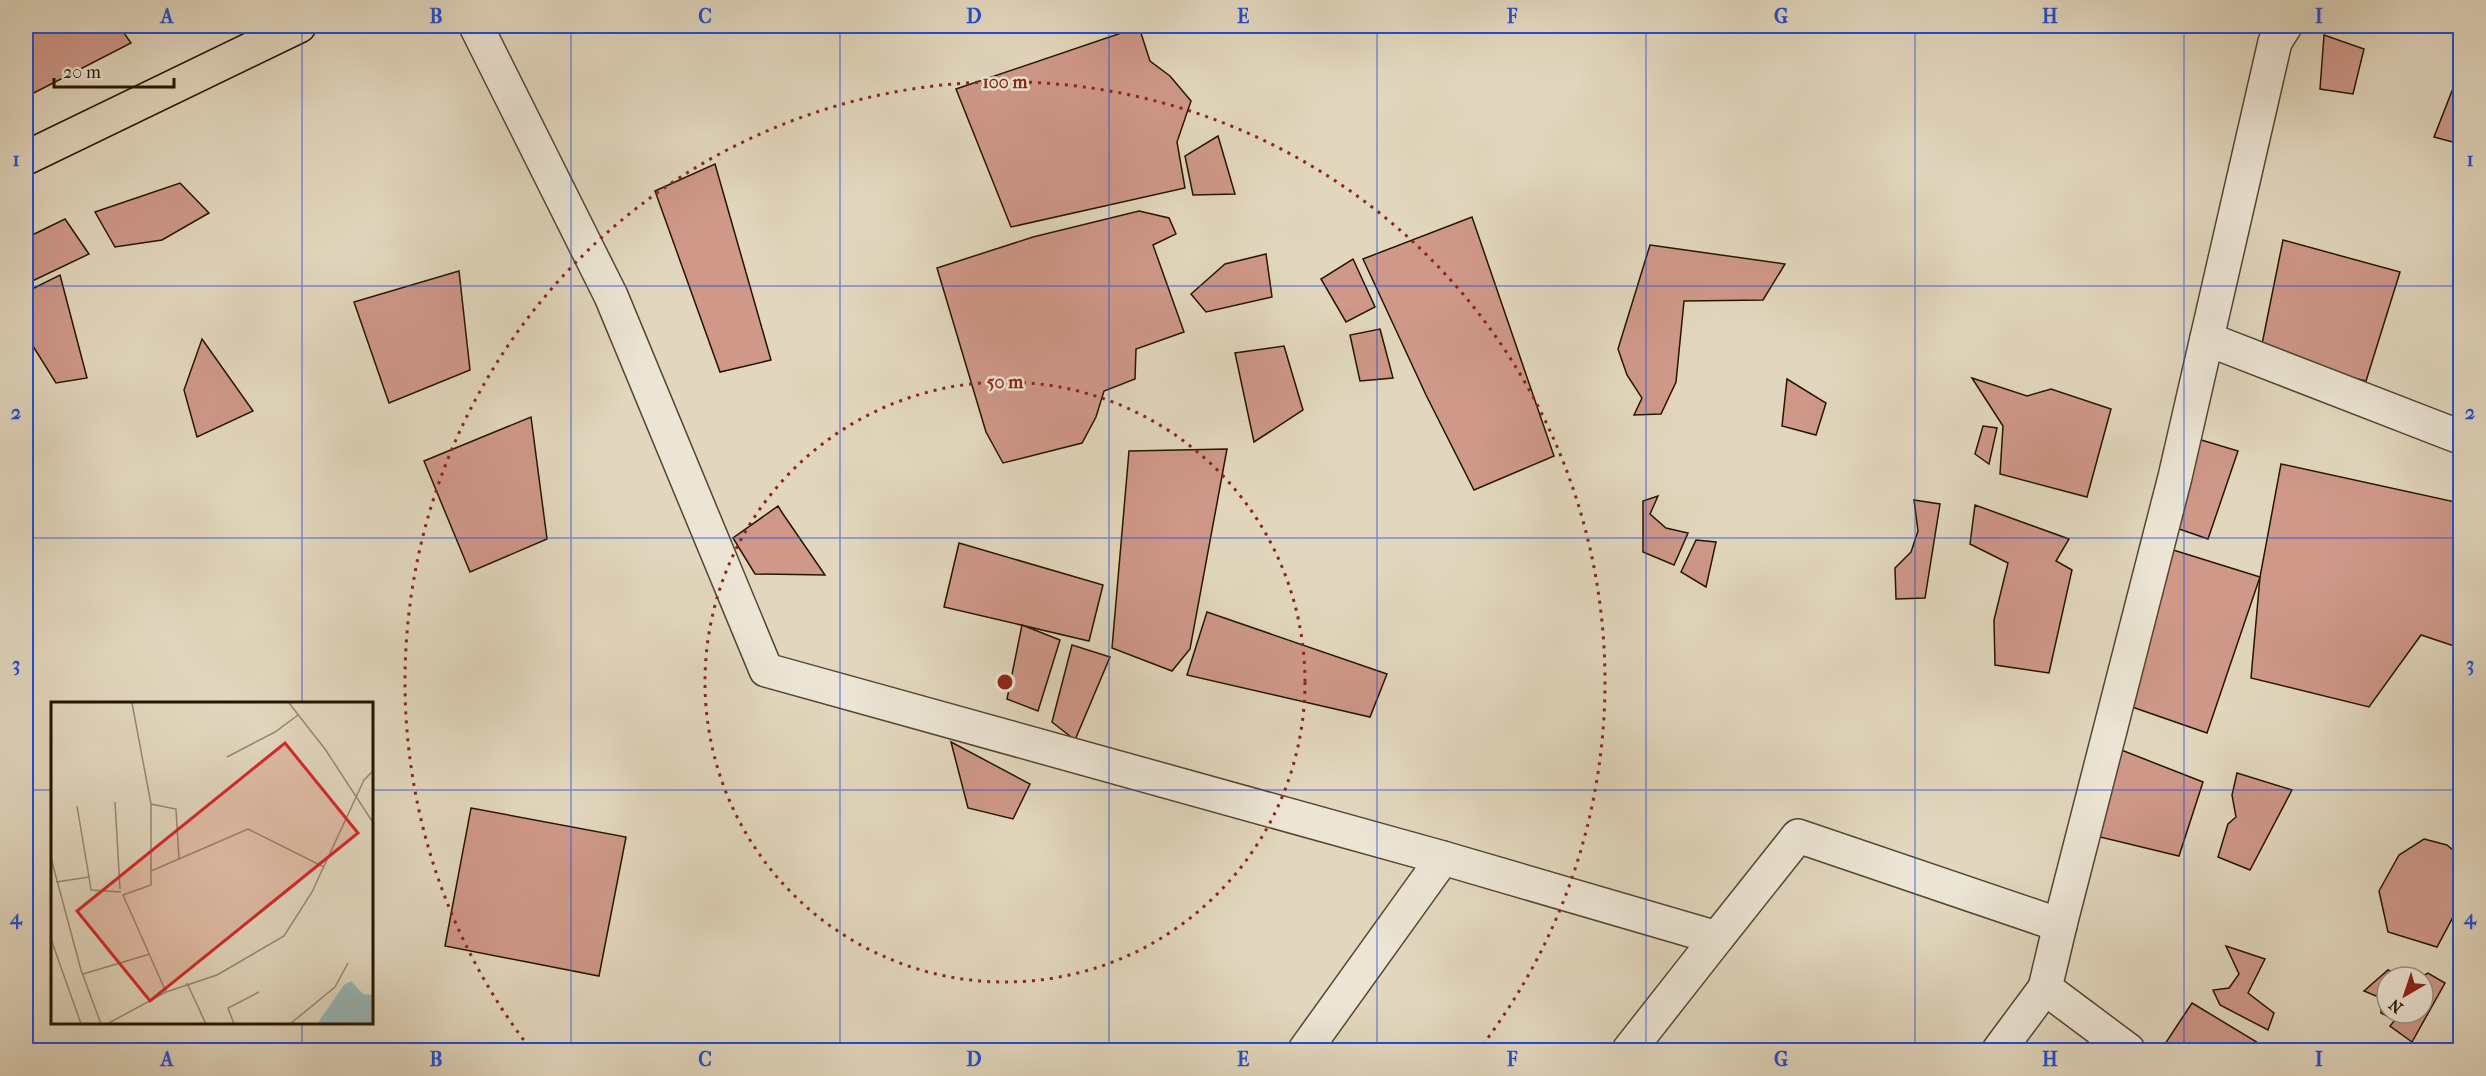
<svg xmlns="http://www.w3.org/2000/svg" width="2486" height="1076" viewBox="0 0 2486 1076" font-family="'IM FELL French Canon',serif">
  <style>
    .building { fill: #cf9889; stroke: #251500; stroke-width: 1.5 }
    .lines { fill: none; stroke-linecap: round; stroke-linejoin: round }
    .minor-casing { stroke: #544630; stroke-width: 36 }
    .primary-casing { stroke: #251500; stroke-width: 36 }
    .minor { stroke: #ece5d5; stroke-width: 33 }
    .primary { stroke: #e2d7be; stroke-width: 33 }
    .grid { fill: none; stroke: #1d4ed8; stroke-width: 1.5; stroke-opacity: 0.55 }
    .ring { fill: none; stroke: #8f2418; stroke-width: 3; stroke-dasharray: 3 6 }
    .inset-road { fill: none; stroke: #968972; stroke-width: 1.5 }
    .view { fill: #d62828; fill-opacity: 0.15; stroke: #d62828; stroke-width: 3 }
    .inset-edge { fill: none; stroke: #251500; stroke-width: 3 }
    .centre { fill: #8f2418; stroke: #ece5d5; stroke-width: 3 }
    .ring-label { font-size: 18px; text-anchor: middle; font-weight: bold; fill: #8f2418; stroke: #ece5d5; stroke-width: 5; stroke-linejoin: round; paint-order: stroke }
    .neatline { fill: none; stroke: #1d4ed8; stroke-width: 2 }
    .grid-label { font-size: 20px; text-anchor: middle; font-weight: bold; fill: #1d4ed8 }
  </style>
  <rect width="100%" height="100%" fill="#e2d7be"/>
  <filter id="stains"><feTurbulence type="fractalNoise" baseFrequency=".00333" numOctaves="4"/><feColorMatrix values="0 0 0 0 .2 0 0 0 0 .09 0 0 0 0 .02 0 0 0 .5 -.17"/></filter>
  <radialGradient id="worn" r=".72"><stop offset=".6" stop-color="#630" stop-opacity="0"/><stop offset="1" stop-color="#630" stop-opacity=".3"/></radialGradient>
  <g class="building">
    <path d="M26,26H119L131,43L26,97Z"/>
    <path d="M1139,27L1150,61L1170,76L1191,101L1177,142L1185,188L1011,227L956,89Z"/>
    <path d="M2324,35L2364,49L2353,94L2320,89Z"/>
    <path d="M2457,78H2460V144L2434,137Z"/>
    <path d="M1218,136L1235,194L1193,195L1185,156Z"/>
    <path d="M715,164L771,360L720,372L655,191Z"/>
    <path d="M180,183L209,213L162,240L115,247L95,212Z"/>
    <path d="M1139,211L1169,218L1176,234L1153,245L1184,332L1136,349L1135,379L1104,391L1096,417L1082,443L1003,463L986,432L937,268L1033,237Z"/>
    <path d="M1472,217L1554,456L1474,490L1426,395L1363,259Z"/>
    <path d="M65,219L89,254L26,284V238Z"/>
    <path d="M2283,240L2400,272L2366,381L2260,354Z"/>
    <path d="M1650,245L1785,264L1763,300L1684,301L1676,382L1661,414L1634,415L1642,398L1627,375L1618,349Z"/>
    <path d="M1266,254L1272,297L1206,312L1191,294L1225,264Z"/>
    <path d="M1353,259L1375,307L1346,322L1321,279Z"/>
    <path d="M459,271L470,370L389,403L354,302Z"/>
    <path d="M60,275L87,378L56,383L26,335V292Z"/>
    <path d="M1380,329L1393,378L1360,381L1350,335Z"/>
    <path d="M202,339L253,411L197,437L184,390Z"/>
    <path d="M1284,346L1303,410L1254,442L1235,353Z"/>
    <path d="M1972,378L2027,396L2051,389L2111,409L2087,497L2000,474L2003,426Z"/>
    <path d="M1787,379L1826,403L1816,435L1782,426Z"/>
    <path d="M531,417L547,539L470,572L424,461Z"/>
    <path d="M1983,426L1997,428L1989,464L1975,454Z"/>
    <path d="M2178,433L2238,451L2208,539L2159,522Z"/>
    <path d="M1227,449L1190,649L1172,671L1112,648L1129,451Z"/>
    <path d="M2281,464L2460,503V648L2421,635L2369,707L2251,678L2260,577Z"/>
    <path d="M1658,496L1650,514L1666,528L1688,533L1674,565L1643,552V501Z"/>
    <path d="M1914,500L1940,504L1925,598L1896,599L1895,568L1911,552L1918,531Z"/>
    <path d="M1975,505L2069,539L2056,561L2072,570L2049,673L1995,665L1994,620L2008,563L1970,544Z"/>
    <path d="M778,506L783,514L825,575L755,574L733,538Z"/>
    <path d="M1696,540L1716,542L1706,587L1681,572Z"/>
    <path d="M959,543L1103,585L1089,641L944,607Z"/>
    <path d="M2154,544L2260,577L2207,733L2109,699Z"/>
    <path d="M1207,612L1387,674L1370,717L1187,675Z"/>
    <path d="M1022,625L1060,640L1038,711L1007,699Z"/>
    <path d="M1072,645L1110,657L1075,740L1052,722Z"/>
    <path d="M951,742L1030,784L1013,819L968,808Z"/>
    <path d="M2106,744L2203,782L2179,856L2100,837Z"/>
    <path d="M2237,773L2292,790L2250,870L2218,857L2228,824L2236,817L2232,795Z"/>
    <path d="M471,808L626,837L599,976L445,946Z"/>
    <path d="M2424,839L2447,845L2460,856V904L2437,947L2388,932L2379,891L2399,855Z"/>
    <path d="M2226,946L2265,959L2248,993L2274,1013L2268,1030L2220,1005L2213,990L2229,988L2239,974Z"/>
    <path d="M2388,970L2401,977H2387V1013H2423L2421,977L2428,973L2445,983L2412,1042L2390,1026L2395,1020L2381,1013V998L2364,991Z"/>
    <path d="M2192,1003L2265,1047L2264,1050H2161Z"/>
  </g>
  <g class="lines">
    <defs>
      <g id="minor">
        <path d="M476,26L611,296L766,670L1443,858L1717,938L1798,836L2060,925L2175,477L2275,42L2285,26"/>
        <path d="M2207,339L2460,437"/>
        <path d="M2060,925L2045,988L2128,1050"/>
        <path d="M1305,1050L1443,858"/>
        <path d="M1629,1050L1717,938"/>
        <path d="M1999,1050L2045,988"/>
      </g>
      <path id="primary" d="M26,158L299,26"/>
    </defs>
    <use href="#minor" class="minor-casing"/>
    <use href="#primary" class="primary-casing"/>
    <use href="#minor" class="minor"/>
    <use href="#primary" class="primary"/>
  </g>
  <path class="grid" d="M302,26V704M571,26V1050M840,26V1050M1109,26V1050M1377,26V1050M1646,26V1050M1915,26V1050M2184,26V1050M26,286H2460M26,538H2460M26,790H52M372,790H2460M302,1024V1050"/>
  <g class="ring">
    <circle cx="1005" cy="682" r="300"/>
    <path d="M529 1047A600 600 0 1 1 1481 1047"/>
  </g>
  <g transform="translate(51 702)">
    <rect width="322" height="322" fill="#e2d7be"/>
    <path d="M300,279L312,292L322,293V322H266L293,283Z" fill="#96b8b9"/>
    <path class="inset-road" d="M81,1L100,102L125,107L128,157M238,1L274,47L323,122M176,55L224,30L247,13M64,100L69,187M100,102V169M26,104L38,175M0,156L30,268L50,322M5,180L38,175L40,188L70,190M0,237L30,322M32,272L99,252M136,281L155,322M115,290L72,193L100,183V169L197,127L273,165M56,322L115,290L166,273L233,234L261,190L313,78L323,68M183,322L177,306L208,290M239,322L284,285L297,261"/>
    <path class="view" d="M234,41L307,131L99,299L26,209Z"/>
    <rect width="322" height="322" class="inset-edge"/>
  </g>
  <circle cx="1005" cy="682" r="9" class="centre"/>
  <g class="ring-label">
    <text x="1005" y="88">100 m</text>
    <text x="1005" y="388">50 m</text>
  </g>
  <rect width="2486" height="1076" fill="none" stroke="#e2d7be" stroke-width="66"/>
  <g transform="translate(2405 995) rotate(219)"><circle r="28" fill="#ece5d5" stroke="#9c9280" stroke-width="1.5"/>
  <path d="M0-4.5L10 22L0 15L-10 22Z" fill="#8f2418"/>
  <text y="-9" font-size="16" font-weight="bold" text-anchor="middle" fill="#251500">N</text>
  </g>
  <path d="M54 78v9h120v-9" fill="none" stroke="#251500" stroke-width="3"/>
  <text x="63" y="78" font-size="18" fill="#251500" stroke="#ece5d5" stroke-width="4.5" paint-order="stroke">20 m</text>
  <rect x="33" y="33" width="2420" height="1010" class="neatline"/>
  <g class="grid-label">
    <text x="167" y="23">A</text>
    <text x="436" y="23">B</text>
    <text x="705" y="23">C</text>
    <text x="974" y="23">D</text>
    <text x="1243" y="23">E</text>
    <text x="1512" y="23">F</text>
    <text x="1781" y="23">G</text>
    <text x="2050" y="23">H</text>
    <text x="2319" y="23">I</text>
    <text x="16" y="166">1</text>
    <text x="2470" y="166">1</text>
    <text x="16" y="419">2</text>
    <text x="2470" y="419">2</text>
    <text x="16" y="671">3</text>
    <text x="2470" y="671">3</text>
    <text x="16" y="924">4</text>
    <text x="2470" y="924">4</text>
    <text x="167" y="1066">A</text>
    <text x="436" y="1066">B</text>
    <text x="705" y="1066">C</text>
    <text x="974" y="1066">D</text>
    <text x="1243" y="1066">E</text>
    <text x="1512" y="1066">F</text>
    <text x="1781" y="1066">G</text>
    <text x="2050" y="1066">H</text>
    <text x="2319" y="1066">I</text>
  </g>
  <rect width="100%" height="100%" filter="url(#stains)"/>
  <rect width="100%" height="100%" fill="url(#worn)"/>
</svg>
